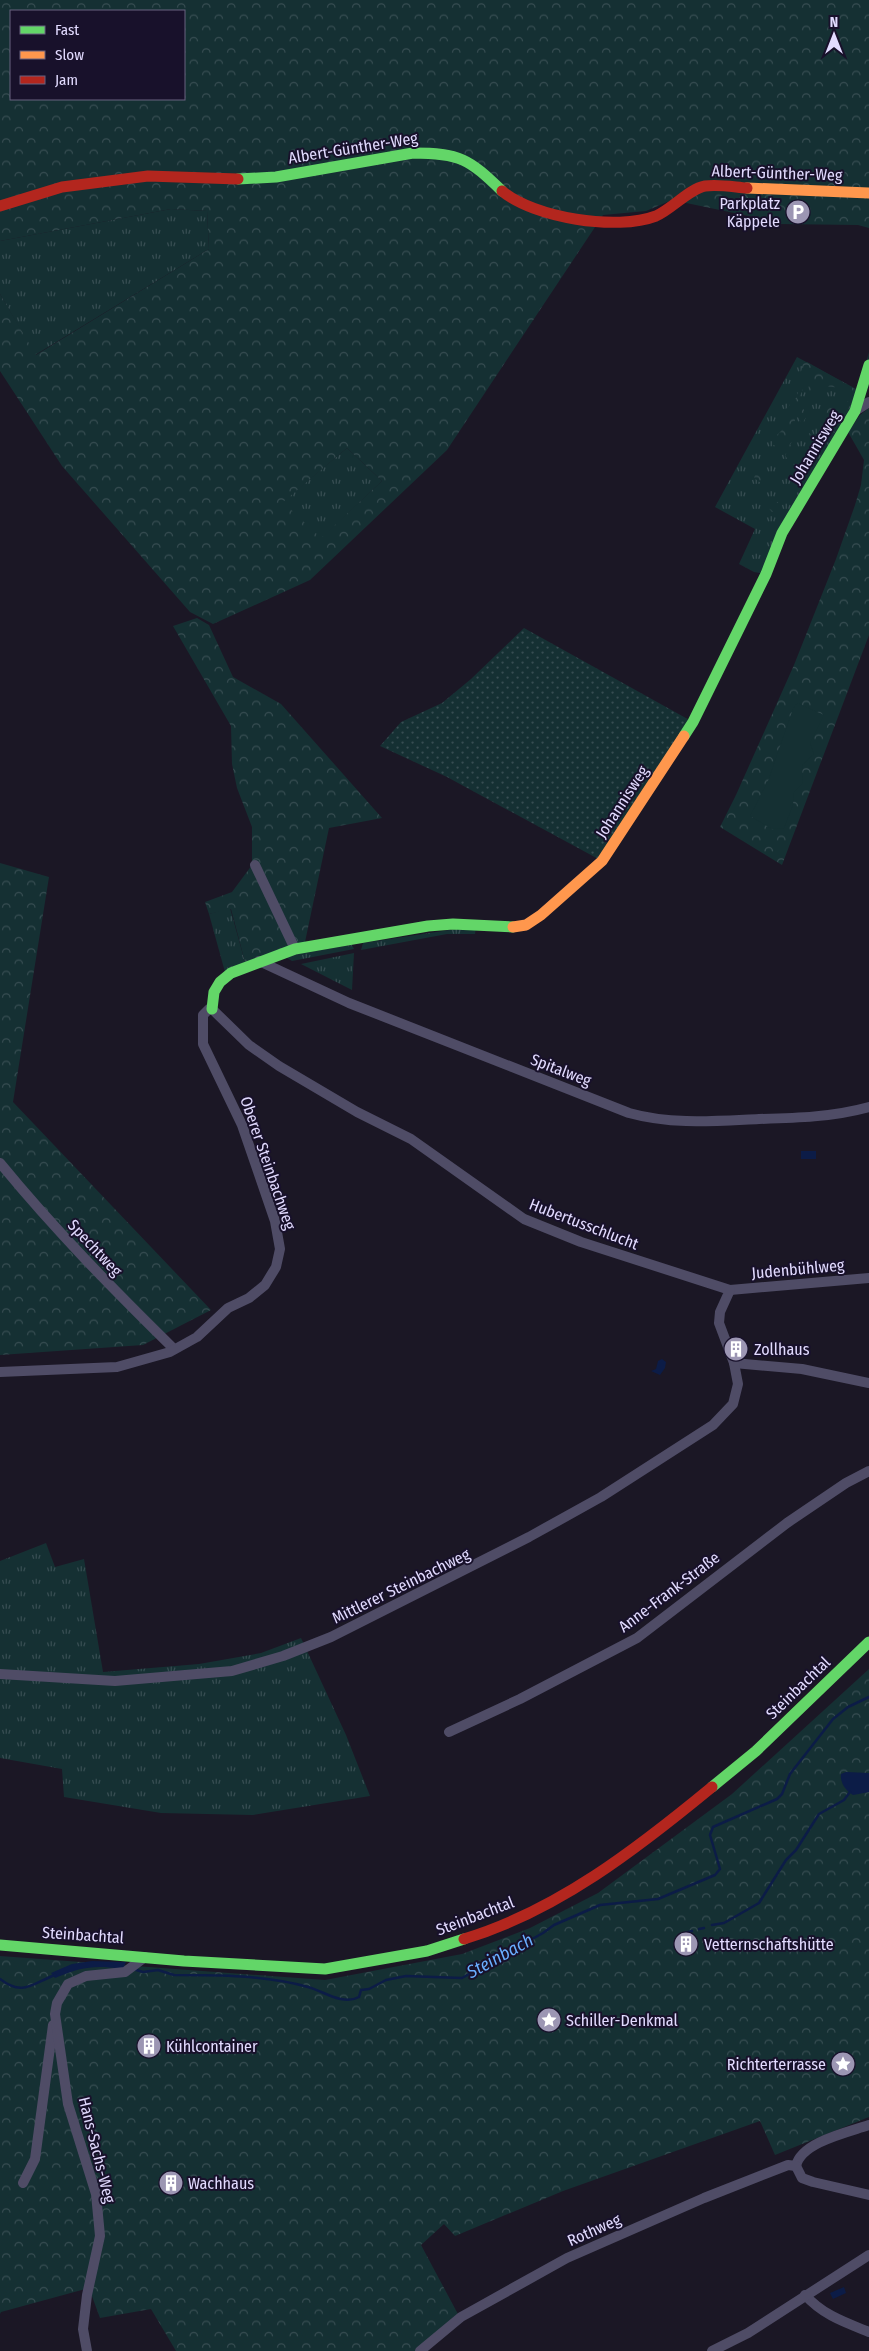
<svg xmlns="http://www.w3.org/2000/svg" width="869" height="2351" viewBox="0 0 869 2351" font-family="'Fira Sans Condensed',sans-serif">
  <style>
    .grass { fill: url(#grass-tufts) }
    .forest { fill: url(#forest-crowns); fill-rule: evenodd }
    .garden { fill: url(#garden-dots) }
    .pitch { fill: #153033 }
    .water { fill: #0c1c47 }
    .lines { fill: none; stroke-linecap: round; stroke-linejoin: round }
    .stream { stroke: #0c1c47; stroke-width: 2.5 }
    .street { stroke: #4f4c66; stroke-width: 10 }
    .fast { stroke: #63d668; stroke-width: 11 }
    .slow { stroke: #ff974d; stroke-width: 11 }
    .jam { stroke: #b3261e; stroke-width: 11 }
    .labels { text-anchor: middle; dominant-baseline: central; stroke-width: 4; stroke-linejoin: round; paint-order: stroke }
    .street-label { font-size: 16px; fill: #e2dbff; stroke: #18112b }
    .poi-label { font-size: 16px; fill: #e2dbff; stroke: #18112b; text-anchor: start }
    .water-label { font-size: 18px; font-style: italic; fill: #69aeff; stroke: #18112b }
  </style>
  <defs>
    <pattern id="grass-tufts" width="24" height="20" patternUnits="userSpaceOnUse" patternTransform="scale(1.25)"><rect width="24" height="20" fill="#153033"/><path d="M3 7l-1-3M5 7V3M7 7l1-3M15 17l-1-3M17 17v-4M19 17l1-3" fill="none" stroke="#374d52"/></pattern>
    <pattern id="forest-crowns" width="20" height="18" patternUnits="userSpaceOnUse" patternTransform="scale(1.25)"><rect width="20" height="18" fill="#153033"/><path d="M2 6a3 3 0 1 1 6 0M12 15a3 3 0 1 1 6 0" fill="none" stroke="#374d52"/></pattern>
    <pattern id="garden-dots" width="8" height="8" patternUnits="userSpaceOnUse" patternTransform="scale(1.25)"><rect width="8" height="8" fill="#153033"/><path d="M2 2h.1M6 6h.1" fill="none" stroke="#374d52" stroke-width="1.8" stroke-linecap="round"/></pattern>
  </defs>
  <rect width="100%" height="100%" fill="#1b1725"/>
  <g class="grass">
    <path d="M171,209L207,211L209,249L35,355L0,294V241Z"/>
    <path d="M869,352C869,412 813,480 784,531C776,544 771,560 766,574L754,572L739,564L755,529L715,507L797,357L858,390Z"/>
    <path d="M347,448L382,481L321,539L282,502Z"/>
    <path d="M230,908L245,962L225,972L209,914Z"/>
    <path d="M476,926L475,934H447L361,950L363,943Z"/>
    <path d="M352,945L354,949L292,961L284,956Z"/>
    <path d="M354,953L352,990L301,964Z"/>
    <path d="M46,1543L55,1567L84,1559L103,1672L199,1664L261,1653L301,1638L346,1735L370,1796L253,1815L161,1813L64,1797L62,1769L0,1758V1561Z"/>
  </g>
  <g class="forest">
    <path d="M0,0H869V228L858,225L778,224L768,220L672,200L646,211L603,215L447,450L310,580L213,624L190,612L62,466L0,371V294L36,355L209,249L207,211L171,209L0,241ZM11,11H184V99H11ZM347,448L382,481L321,538L283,502Z"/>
    <path d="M807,362L846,384L842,388L823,386L813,400L807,396L809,385L801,383L800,376L803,363Z"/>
    <path d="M850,386L858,391L835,433L829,431L821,411L826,403L847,402L850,399Z"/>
    <path d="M799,389L803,390L798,399L805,412H809L802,424L795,411L786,409L796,398Z"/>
    <path d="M869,408V635L782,865L720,827L736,795L794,665L836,559L855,505L861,485L864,460L848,432L860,415Z"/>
    <path d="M792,414L795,420L794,427L797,432L790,445L799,450L797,455L799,470L785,456L787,452L784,448L773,445L774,438L787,425Z"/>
    <path d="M809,433L823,441L820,446L806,438Z"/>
    <path d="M762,469L768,473L769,479L765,486L754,478L757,470Z"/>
    <path d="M770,498L781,504L778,512H772L765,504V499Z"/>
    <path d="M197,618L209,625L233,677L281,704L382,818L329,828L305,942L245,962L231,909L209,914L205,902L232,892L252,865V827L237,788L232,764L231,726L173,626Z"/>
    <path d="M0,863L49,877L13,1102L211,1310L143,1345L0,1355Z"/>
    <path d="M869,1669V2117L775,2155L760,2121L563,2191L455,2236L444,2224L421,2245L459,2316L418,2351H176L151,2309L100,2318L89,2288L1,2312L0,2314V1956L325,1980L462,1954L530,1928L598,1893L732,1794Z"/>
  </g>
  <path class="garden" d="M524,628L693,722L602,861L447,777L380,746L401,722L442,703L471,679Z"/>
  <path class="pitch" d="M797,703L824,715L810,743L814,754L802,765L803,783L794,792L793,805L784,828L772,829L750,816L768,781L793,709Z"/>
  <g class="water">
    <rect x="801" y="1151" width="15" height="8"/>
    <path d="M662,1359L666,1362L665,1368L660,1375L651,1371L656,1369L658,1361Z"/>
    <path d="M846,1772L869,1773V1792L853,1795C846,1791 840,1783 841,1774Z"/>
    <path d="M92,1961L126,1962L123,1969C92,1965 83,1967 55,1978L51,1973L72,1964Z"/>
    <path d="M844,2287L846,2293L833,2299L830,2293Z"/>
  </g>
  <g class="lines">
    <g class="stream">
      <path d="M712,1925L724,1923L759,1903L786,1860L796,1850L819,1814L844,1800L850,1792"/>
      <path d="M699,1929L704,1928"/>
      <path d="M685,1933L692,1931"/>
      <path d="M133,1969L143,1972L158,1970L174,1975C218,1975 266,1975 308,1987C323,1991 343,2006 359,1997L361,1990L369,1989L386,1980L406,1976L462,1978L543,1933L554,1925L600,1905L658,1899L715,1875L720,1869L710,1835L713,1827L777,1799L782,1794L790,1774L833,1719L848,1707L869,1697"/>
      <path d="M0,1979C23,1997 33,1983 55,1975"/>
    </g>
    <g class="street">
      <path d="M855,411L869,402"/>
      <path d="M255,865L295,949"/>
      <path d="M259,961L349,1003L629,1113C672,1125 715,1121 759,1119C796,1118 833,1117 869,1107"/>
      <path d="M0,1163C54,1229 113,1289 174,1349"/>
      <path d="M730,1290L869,1278"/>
      <path d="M0,1372L117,1367L170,1352L197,1337L228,1308L249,1298L265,1285L276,1267L280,1249L275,1221L242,1125L203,1044V1015L209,1009H212L249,1045L279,1066L357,1112L411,1139L524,1219L581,1242L730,1290L720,1312L719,1323L734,1363L802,1369L869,1383"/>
      <path d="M0,1674L115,1681L232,1671L283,1656L331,1637L529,1537L601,1497L713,1425L733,1404L738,1384L734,1363"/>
      <path d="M449,1732L520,1699L637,1638L787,1523L846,1483L869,1471"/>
      <path d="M796,2166C801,2142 849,2132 869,2125"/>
      <path d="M796,2166L802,2178L813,2182L869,2195"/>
      <path d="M23,2183L35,2159L53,2025"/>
      <path d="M805,2295C823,2315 844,2322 869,2332"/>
      <path d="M87,2351L83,2329L87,2295L100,2236L96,2194L68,2104L55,2014L57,2003L68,1984L86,1976L125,1972L145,1957"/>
      <path d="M420,2351L461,2317L567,2258L704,2198L788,2165L796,2166"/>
      <path d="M712,2351L748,2333L869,2255"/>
    </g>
    <g class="fast">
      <path d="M238,179L276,177L413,153C460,153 469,159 502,191"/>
      <path d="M684,736L693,722L766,574L782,533L855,411L869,365"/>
      <path d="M212,1009L214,992L220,982L231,973L295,949L428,926L453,924L513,927"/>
      <path d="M712,1787L756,1751L869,1642"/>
      <path d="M0,1945L184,1961L325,1969L427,1951L464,1939"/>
    </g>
    <g class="slow">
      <path d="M747,188L869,193"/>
      <path d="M513,927L526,925L541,915L602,861L684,736"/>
    </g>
    <g class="jam">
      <path d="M502,191C534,218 617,231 656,216C672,209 689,189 705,186C718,184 734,187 747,188"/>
      <path d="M0,206L62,187L148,176L238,179"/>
      <path d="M464,1939C557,1911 638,1848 712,1787"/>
    </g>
  </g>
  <defs>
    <symbol id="parking-disc" viewBox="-11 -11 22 22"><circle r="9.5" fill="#9c96b3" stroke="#18112b"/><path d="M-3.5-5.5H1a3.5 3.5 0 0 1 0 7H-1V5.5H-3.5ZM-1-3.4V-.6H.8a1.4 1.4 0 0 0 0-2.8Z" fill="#fff"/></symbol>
    <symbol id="building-disc" viewBox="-11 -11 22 22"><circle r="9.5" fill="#9c96b3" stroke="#18112b"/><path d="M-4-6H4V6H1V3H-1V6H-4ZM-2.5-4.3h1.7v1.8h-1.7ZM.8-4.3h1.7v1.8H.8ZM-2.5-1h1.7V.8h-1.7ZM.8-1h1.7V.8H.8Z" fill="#fff"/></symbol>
    <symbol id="sight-disc" viewBox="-11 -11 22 22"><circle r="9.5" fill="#9c96b3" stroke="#18112b"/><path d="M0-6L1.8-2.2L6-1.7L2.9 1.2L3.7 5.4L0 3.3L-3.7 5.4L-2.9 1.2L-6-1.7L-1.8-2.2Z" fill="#fff"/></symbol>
  </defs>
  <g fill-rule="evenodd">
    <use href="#parking-disc" x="784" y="198" width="28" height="28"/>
    <use href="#building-disc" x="722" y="1335" width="28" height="28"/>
    <use href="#building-disc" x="672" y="1930" width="28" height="28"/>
    <use href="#sight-disc" x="535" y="2006" width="28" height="28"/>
    <use href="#building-disc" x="135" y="2032" width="28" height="28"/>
    <use href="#sight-disc" x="829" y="2050" width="28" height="28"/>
    <use href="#building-disc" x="157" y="2169" width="28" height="28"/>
  </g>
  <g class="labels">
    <g class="street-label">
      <text transform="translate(353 148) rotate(-9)">Albert-Günther-Weg</text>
      <text transform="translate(777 173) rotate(2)">Albert-Günther-Weg</text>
      <text transform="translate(815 447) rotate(-59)">Johannisweg</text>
      <text transform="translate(622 802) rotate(-57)">Johannisweg</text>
      <text transform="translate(561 1070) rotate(21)">Spitalweg</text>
      <text transform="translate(268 1163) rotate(71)">Oberer Steinbachweg</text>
      <text transform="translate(584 1224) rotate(21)">Hubertusschlucht</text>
      <text transform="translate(95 1248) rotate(47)">Spechtweg</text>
      <text transform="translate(798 1269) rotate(-5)">Judenbühlweg</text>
      <text transform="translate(401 1586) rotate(-26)">Mittlerer Steinbachweg</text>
      <text transform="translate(669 1592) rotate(-37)">Anne-Frank-Straße</text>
      <text transform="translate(798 1688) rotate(-44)">Steinbachtal</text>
      <text transform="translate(475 1916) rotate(-21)">Steinbachtal</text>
      <text transform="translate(83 1935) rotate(4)">Steinbachtal</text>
      <text transform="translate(97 2150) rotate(76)">Hans-Sachs-Weg</text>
      <text transform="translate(594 2230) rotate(-24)">Rothweg</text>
    </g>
    <g class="poi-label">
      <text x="780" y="203" text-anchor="end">Parkplatz<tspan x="780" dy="18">Käppele</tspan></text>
      <text x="754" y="1349">Zollhaus</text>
      <text x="704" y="1944">Vetternschaftshütte</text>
      <text x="566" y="2020">Schiller-Denkmal</text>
      <text x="166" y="2046">Kühlcontainer</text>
      <text x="826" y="2064" text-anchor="end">Richterterrasse</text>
      <text x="188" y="2183">Wachhaus</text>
    </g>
    <g class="water-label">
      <text transform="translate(500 1956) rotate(-29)">Steinbach</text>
    </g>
  </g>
  <rect x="10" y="10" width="175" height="90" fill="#18112b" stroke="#696280"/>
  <rect x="20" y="26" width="25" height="8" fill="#63d668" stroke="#696280"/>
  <text x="55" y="35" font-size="15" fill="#e2dbff">Fast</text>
  <rect x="20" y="51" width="25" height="8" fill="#ff974d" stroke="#696280"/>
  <text x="55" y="60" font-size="15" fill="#e2dbff">Slow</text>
  <rect x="20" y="76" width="25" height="8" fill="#b3261e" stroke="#696280"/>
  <text x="55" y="85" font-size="15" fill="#e2dbff">Jam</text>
  <g transform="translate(834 35)" stroke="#18112b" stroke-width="4" paint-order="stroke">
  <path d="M0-4L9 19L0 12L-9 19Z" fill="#e2dbff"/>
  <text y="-8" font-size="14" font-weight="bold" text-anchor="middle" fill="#e2dbff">N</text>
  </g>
</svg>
